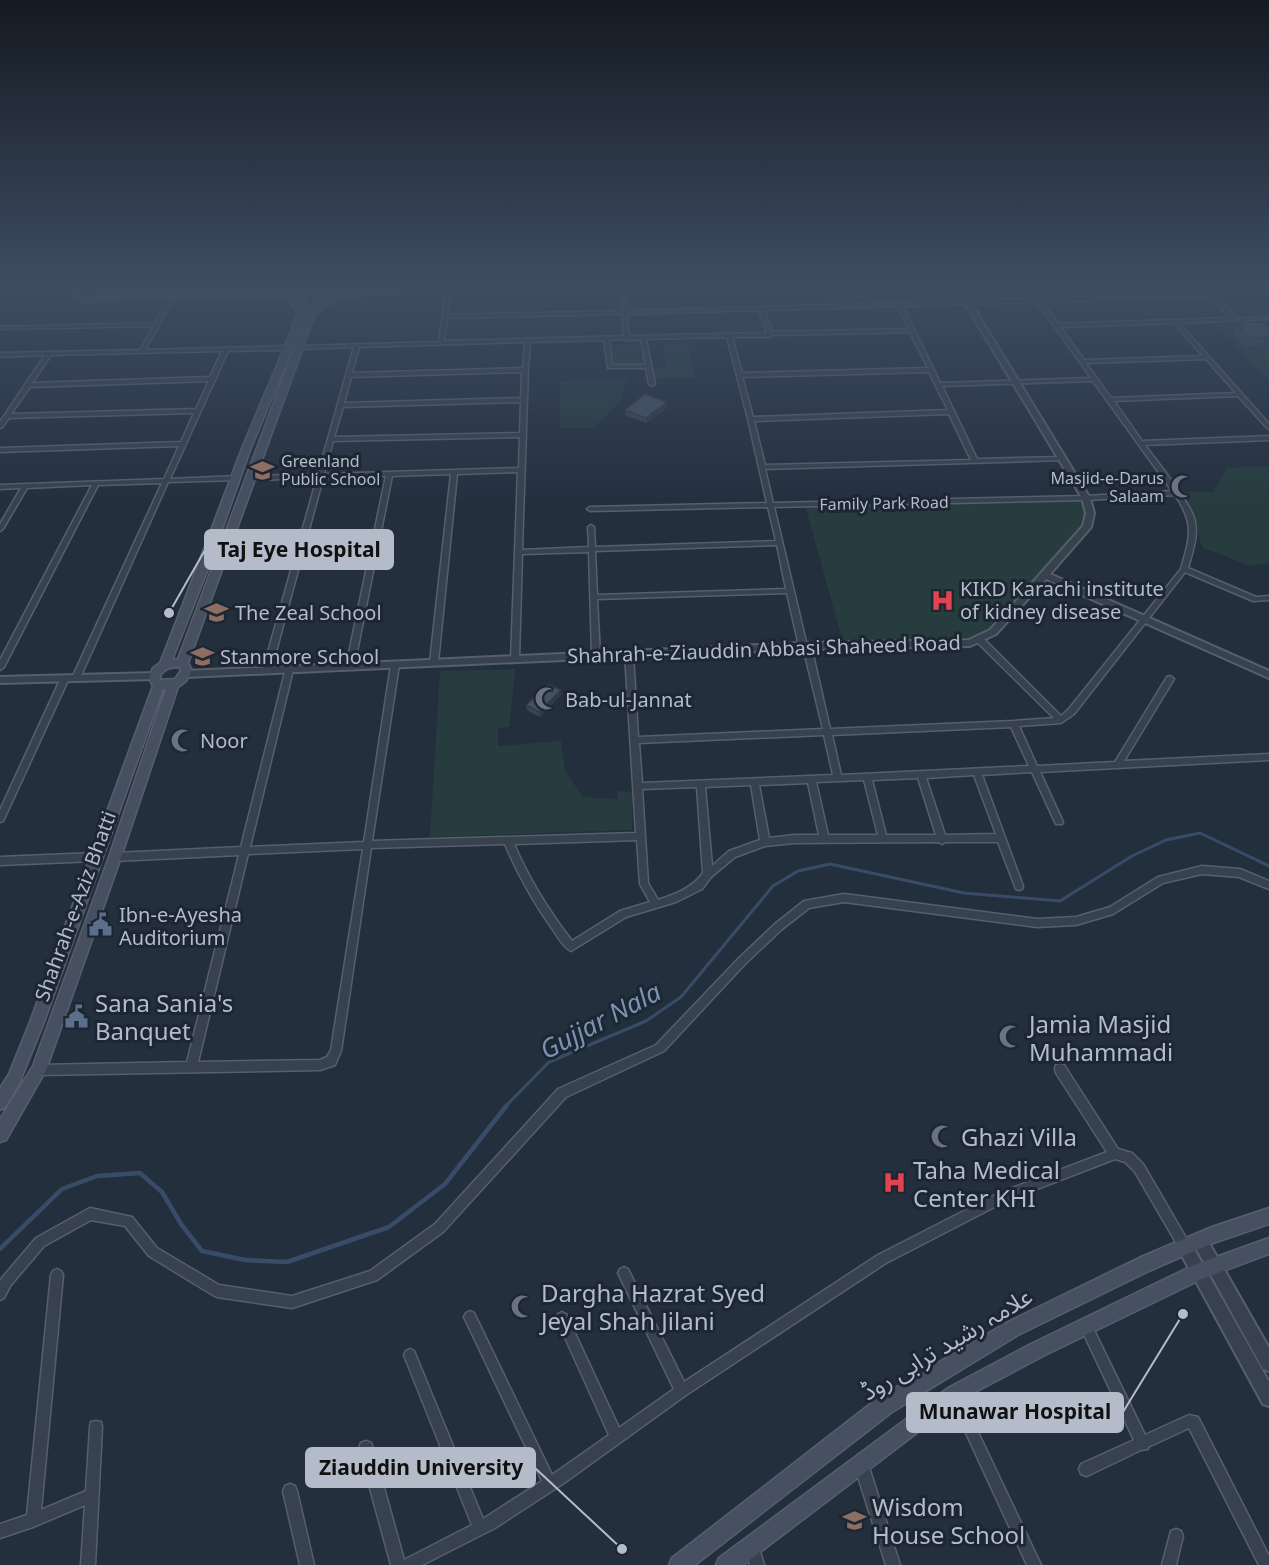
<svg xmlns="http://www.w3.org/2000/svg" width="1269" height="1565" viewBox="0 0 1269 1565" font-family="'Noto Sans','Noto Sans Arabic',sans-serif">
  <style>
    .green { fill: #263c3f }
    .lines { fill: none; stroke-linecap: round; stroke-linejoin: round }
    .stream-far1 { stroke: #394c67; stroke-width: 3 }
    .stream { stroke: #394c67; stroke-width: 4.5 }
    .minor-casing { stroke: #565f6c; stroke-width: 3 }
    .tertiary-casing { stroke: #565f6c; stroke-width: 4 }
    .secondary-casing { stroke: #565f6c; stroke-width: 3 }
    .trunk-casing { stroke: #434c59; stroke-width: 2 }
    .minor { fill: #38414e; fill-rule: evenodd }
    .tertiary { fill: #38414e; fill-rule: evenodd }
    .secondary { fill: #465061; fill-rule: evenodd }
    .trunk { fill: #656462; fill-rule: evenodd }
    .trunk-bridge-casing { stroke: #434c59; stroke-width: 11; stroke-linecap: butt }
    .trunk-bridge { stroke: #656462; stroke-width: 9 }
    .wall { fill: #3b4654 }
    .shaded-wall { fill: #303945 }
    .building { fill: #455162; stroke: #303945; stroke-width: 1.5 }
    .labels { text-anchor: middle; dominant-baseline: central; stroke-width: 6; stroke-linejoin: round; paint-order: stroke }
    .far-poi-label { font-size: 16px; fill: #b4bcc9; stroke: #1d2633; text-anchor: start }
    .far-street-label { font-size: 16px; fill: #b4bcc9; stroke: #1d2633 }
    .poi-label { font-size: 20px; fill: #b4bcc9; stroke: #1d2633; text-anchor: start }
    .street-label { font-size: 20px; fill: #b4bcc9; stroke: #1d2633 }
    .near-poi-label { font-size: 24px; fill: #b4bcc9; stroke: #1d2633; text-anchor: start }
    .near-street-label { font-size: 24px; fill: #b4bcc9; stroke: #1d2633 }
    .near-water-label { font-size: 26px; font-style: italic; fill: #7c92b1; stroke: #1d2633 }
    .leader { fill: none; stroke: #b4bcc9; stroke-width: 2 }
    .callout-dot { fill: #b4bcc9; stroke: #1d2633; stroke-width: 2 }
    .callout { fill: #b4bcc9; stroke: #b4bcc9; stroke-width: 2 }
    .callout-label { font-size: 21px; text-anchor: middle; font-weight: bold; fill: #111 }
  </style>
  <rect width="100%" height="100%" fill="#242f3e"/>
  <g class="green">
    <path d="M1260,323L1269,331V380L1216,325Z"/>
    <path d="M688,341L695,378L653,379L651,368L666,367L662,342Z"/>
    <path d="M643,344L646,365L613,366L611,345Z"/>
    <path d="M627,380L620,401L594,428H560V381Z"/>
    <path d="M1269,466V563L1250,566L1202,547L1185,492H1213L1227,468Z"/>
    <path d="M1086,498L1087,527L993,632L970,643L844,646L805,505Z"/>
    <path d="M515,669L510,723L509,727L498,728V746L561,741L565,771L583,797L617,799L618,791L632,792V830L430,837L440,671Z"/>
  </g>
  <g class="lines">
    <path class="stream-far1" d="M505,1107L549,1062L646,1021L681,997L773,886L798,871L830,864L964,893L1060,901L1132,856L1166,840L1200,833L1269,866"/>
    <path class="stream" d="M0,1249L62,1189L97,1176L140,1173L162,1192L181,1224L202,1251L245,1260L287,1262L389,1227L445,1184L507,1105"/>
    <defs>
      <g id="minor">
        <path d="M620,285H624L627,311L1090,297L1081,285H1085L1095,297L1207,293L1200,285H1204L1212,293L1269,291V293L1214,295L1236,318L1269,317V319L1179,323L1269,424V429L1267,428L1238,396L1114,401L1142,441L1269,436V440L1145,445C1157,462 1192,504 1195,522C1198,538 1192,553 1188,568L1256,597L1269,596V600L1253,601L1185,572L1074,714L1061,723L1019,726L1037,766L1115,762L1167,677L1170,676L1174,679L1124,761L1269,754V760L1040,772L1063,822L1062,824H1056L1055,822L1032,772L982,775L1023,886L1022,889L1019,890L1016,889L998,842H945L942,844L939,842L794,843L765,846L735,857L711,877L702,889L676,902L626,917L571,951C563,947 558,937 553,930C534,903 518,875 505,844L371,848L341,1051L335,1065L320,1070L39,1075L35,1074L34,1070L35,1066L39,1065L187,1062L239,855L115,861L112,860L111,857L112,854L115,853L241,847L286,668H292L293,670L250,847L364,842L391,665L395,662L399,665L372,841L636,833L625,654L629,651L633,654L638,737L823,729L806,659L799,646L787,593L597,599L600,655L596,658L592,655L589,552L522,554L519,658L518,660H512L511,658L518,472L457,474L438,662L434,665L430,662L451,474L392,476L354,667L350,670L346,667L386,476L323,478L271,670L267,673L263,670L317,478L252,480L249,478L252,476L318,474L354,347L301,349L298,347L299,346L439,342L446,292L448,291L450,292L447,315L622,311ZM1209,296L1230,318L1058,324L1042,302ZM1037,302L1091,378L940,383L903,306ZM898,306L909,329L772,332L764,310ZM759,310L767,333L629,336L627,314ZM622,314L624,336L444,341L447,318ZM1174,323L1203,356L1084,360L1060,327ZM910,332L928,368L742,373L732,337H770L772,335ZM727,337L748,419L767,503L590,507L587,509L590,511L768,507L776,541L595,547L594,527L591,525L588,527L589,547L522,550L528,370L530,342L604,340L608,368H646L649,384L652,386L655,384L646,339ZM625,339L627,341L641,339L646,365H612L609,340ZM525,342L523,368L352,373L359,347ZM1206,359L1236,393L1111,398L1086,363ZM522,372L521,398L344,403L351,377ZM929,372L948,410L753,417L742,377ZM1093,381L1172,491L1086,496L773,503L765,469L1064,460V458L1062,457L977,459L942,386ZM521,402L520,433L334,437L343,407ZM949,414L971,460L765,465L754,421ZM520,437L519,468L324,474L333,441ZM1175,495C1195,524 1190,537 1181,569L1068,710L1061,716L983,638H977L976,640L977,642L1054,718L1014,721L830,729L814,659L807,646L774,507L1086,500ZM777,545L786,589L597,595L595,551ZM1011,727L1029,766L841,775L832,735ZM824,735L833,775L642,783L639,743ZM974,775L996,834L945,835L926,778ZM918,778L936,835H886L872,780ZM864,780L878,835H828L816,782ZM808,783L819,835H794L769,838L759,785ZM751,785L760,840L729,851L712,866L705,787ZM697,787L703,873C692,888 676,894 658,900L648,883L642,789ZM637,840L640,884L650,902L620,911L572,941C549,911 529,879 514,844ZM363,849L331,1050L327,1057L320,1060L198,1062L248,854Z"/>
        <path d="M172,297L174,298L145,350L289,346L292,348L289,350L228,351L170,479L237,476L240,478L237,480L168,482L80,678L76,681L72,678L162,483L98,485L4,667L0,670V660L92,485L27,488L3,529L0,531V524L21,488L0,489V485L164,479L179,446L0,452V448L181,442L194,413L9,418L2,427L0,428V422L45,355L0,357V353L140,350L154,326L0,329V327L155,323L170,298ZM222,351L210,377L32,383L51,355ZM209,381L196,409L11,414L30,387Z"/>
        <path d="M65,675L69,678L4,819L3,821L0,822V810L61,678Z"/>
        <path d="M95,853L98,854L99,857L98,860L95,861L0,865V857Z"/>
        <path d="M1202,866L1240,869L1269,881V889L1239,877L1202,874L1163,883L1113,914L1076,925L1037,927L844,902L809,908L781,930L745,964L664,1051L566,1097L443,1232L377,1280L292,1308L217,1297L213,1295L149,1256L125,1226L91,1220L44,1246L10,1286L4,1298L0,1300V1281L2,1278L36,1238L90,1208L132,1217L157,1248L219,1285L292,1296L370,1271L435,1224L558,1089L656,1045L739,958L775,924L804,901L844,894L1037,919L1076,917L1110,907L1158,877Z"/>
        <path d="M1060,1064L1064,1065L1118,1149L1132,1153L1143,1164L1189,1243L1191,1247L1189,1251L1185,1253L1181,1251L1135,1172L1125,1162L1115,1159L1006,1201L886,1263L686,1395L564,1483L495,1528L422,1565H391L359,1448L361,1443L366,1441L371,1443L373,1448L404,1560L472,1525L404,1355L406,1351L410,1349L414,1351L483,1519L542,1481L466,1321L464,1317L466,1313L470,1311L474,1313L552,1475L609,1435L558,1322L556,1318L558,1314L562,1312L566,1314L619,1428L674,1389L620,1277L618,1273L620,1269L624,1267L628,1269L684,1382L878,1255L999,1193L1107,1152L1056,1073L1055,1069L1056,1065Z"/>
        <path d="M57,1269L61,1271L63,1275L41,1510L86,1491L90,1427L91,1422L96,1421L101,1422L102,1427L95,1565H81L85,1505L33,1527L0,1538V1524L27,1515L51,1275L53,1271Z"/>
        <path d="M1086,1320L1090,1322L1145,1435L1189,1415L1198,1417L1269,1556V1565H1259L1189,1428L1148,1447V1449L1141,1450L1091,1474L1086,1476L1081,1474L1079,1469L1081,1464L1134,1440L1080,1326L1082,1322Z"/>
        <path d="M954,1388L958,1390L1041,1565H1027L948,1394L950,1390Z"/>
        <path d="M861,1457L866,1459L868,1464L900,1565H886L854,1464L856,1459Z"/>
        <path d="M290,1484L295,1486L297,1491L314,1565H300L283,1491L285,1486Z"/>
        <path d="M1176,1529L1181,1531L1183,1536L1176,1565H1162L1171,1531Z"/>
        <path d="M752,1539L757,1541L764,1565H750L745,1546L747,1541Z"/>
      </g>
      <g id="tertiary">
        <path d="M954,285H960L1090,498L1094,513L1091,527L1050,574L1269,671V678L1046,579L996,634L970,646L803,649L186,677L181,674L186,671L803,643L969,640L990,630L1083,526L1086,513L1082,498Z"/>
        <path d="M154,673L159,676L154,679L0,683V677Z"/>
        <path d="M1200,1234L1205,1236L1269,1348V1371L1263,1369L1195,1246L1193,1241L1195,1236Z"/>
        <path d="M1185,1240L1190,1242L1269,1382V1406L1263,1404L1180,1252L1178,1247L1180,1242Z"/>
      </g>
      <g id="secondary">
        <path d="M82,285H105L102,287L49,292L46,290L49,288Z"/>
        <path d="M533,285H552L524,290L521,288Z"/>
        <path d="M358,292L374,291L377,293L338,300L316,313L314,317L188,663L192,670L186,681L178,687L121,857L46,1070L6,1140L0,1142V1119L33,1066L109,857L166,689H163L44,1022L19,1084L5,1107L0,1110V1088L9,1074L30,1022L153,686L149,678L153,668L160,663C188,593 214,522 241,451C260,404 281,359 298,312L287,299L258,298L255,296L258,294C274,294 289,291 300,304L301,297L304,295L307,297L306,312L293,348L250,450L209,566L172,660L178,659L306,317L317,297L320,295L323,297L320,304L333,297ZM179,667L181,671L175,679L160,680L161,674C165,669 171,667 179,667Z"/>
        <path d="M75,294L87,298L114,297L117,299L114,301L86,302L73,297L72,296Z"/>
        <path d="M1269,1208V1224L1213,1243L1151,1270L1018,1335L892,1412L695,1565H669L672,1558L878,1398L1006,1323L1139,1258L1212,1227Z"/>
        <path d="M1269,1238V1254L1204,1278L1043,1356L960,1400L743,1565H716L719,1558L948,1388L1031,1344L1194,1265Z"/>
      </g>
      <path id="trunk" d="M164,285H259L255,287L0,293V289Z"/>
    </defs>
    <use href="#minor" class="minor-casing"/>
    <use href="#tertiary" class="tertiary-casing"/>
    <use href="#secondary" class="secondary-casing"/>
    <use href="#trunk" class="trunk-casing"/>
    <use href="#minor" class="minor"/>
    <use href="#tertiary" class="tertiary"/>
    <use href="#secondary" class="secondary"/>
    <use href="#trunk" class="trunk"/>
    <defs>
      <path id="trunk-bridge" d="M101,296L535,285"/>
    </defs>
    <use href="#trunk-bridge" class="trunk-bridge-casing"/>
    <use href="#trunk-bridge" class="trunk-bridge"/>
  </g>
  <g class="wall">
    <path d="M1241,321L1269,333L1261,345L1246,346L1233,333L1237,325H1239Z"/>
    <path d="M667,408L646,423L625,415V410Z"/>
    <path d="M561,690V695L540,717L527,710L526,705Z"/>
  </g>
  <g class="shaded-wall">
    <path d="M667,402V408L646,423V418Z"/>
    <path d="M561,690V695L540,717L539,712Z"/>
  </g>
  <g class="building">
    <path d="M1241,321L1264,323L1269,329V332L1265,338H1251L1237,325H1245Z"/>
    <path d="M645,394L667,402L646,418L625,410Z"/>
    <path d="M548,684L561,690L539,712L526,705Z"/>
  </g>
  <linearGradient id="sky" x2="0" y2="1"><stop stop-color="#141a22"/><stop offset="0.57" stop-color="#3f4d63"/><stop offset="1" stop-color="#3f4d63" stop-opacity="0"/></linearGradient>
  <rect width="1269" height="504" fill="url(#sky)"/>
  <defs>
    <symbol id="school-bare" viewBox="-9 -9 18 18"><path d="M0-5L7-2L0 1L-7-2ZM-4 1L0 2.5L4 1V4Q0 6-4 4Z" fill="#8d6e63" stroke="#1d2633" stroke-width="2.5" paint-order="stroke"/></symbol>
    <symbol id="mosque-bare" viewBox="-9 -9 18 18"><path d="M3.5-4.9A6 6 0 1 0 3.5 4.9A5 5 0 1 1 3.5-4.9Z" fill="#6b7280" stroke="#1d2633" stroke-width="2.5" paint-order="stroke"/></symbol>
    <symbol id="hospital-bare" viewBox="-9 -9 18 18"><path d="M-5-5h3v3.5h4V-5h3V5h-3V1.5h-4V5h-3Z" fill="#e0444e" stroke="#1d2633" stroke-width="2.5" paint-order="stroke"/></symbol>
    <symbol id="civic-bare" viewBox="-9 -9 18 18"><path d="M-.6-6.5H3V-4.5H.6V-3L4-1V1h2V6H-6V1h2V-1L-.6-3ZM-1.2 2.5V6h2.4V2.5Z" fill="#5c6f8a" stroke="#1d2633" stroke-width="2.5" paint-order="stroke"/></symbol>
  </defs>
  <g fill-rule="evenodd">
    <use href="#school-bare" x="246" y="454" width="33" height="33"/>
    <use href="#mosque-bare" x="1166" y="470" width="33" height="33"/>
    <use href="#hospital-bare" x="926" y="584" width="33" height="33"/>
    <use href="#school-bare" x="200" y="596" width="33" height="33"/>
    <use href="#school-bare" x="186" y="640" width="33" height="33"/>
    <use href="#mosque-bare" x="530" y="682" width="33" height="33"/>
    <use href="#mosque-bare" x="166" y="724" width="33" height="33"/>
    <use href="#civic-bare" x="84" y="908" width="33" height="33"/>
    <use href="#civic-bare" x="60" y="1000" width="33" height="33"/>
    <use href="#mosque-bare" x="994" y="1020" width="33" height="33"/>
    <use href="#mosque-bare" x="926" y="1120" width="33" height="33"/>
    <use href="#hospital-bare" x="878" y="1166" width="33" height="33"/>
    <use href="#mosque-bare" x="506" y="1290" width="33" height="33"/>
    <use href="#school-bare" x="838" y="1504" width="33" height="33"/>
  </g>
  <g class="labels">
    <g class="far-poi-label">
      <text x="281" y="461">Greenland<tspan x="281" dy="18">Public School</tspan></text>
      <text x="1164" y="478" text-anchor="end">Masjid-e-Darus<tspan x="1164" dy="18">Salaam</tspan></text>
    </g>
    <g class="far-street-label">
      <text transform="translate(884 503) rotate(-1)">Family Park Road</text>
    </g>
    <g class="poi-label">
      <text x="960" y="588">KIKD Karachi institute<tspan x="960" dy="23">of kidney disease</tspan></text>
      <text x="235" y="612">The Zeal School</text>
      <text x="220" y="656">Stanmore School</text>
      <text x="565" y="699">Bab-ul-Jannat</text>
      <text x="200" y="740">Noor</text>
      <text x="119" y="914">Ibn-e-Ayesha<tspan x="119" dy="23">Auditorium</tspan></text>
    </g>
    <g class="street-label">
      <text transform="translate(764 649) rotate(-2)">Shahrah-e-Ziauddin Abbasi Shaheed Road</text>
      <text transform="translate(75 906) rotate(-70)">Shahrah-e-Aziz Bhatti</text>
    </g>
    <g class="near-poi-label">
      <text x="95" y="1002">Sana Sania's<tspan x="95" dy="28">Banquet</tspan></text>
      <text x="1029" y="1023">Jamia Masjid<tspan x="1029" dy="28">Muhammadi</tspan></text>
      <text x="961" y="1136">Ghazi Villa</text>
      <text x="913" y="1169">Taha Medical<tspan x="913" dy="28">Center KHI</tspan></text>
      <text x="541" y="1292">Dargha Hazrat Syed<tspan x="541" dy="28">Jeyal Shah Jilani</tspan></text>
      <text x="872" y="1506">Wisdom<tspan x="872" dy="28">House School</tspan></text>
    </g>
    <g class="near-street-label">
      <text transform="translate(946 1343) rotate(-31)">علامہ رشید ترابی روڈ</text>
    </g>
    <g class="near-water-label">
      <text transform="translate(600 1020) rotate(-28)">Gujjar Nala</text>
    </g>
  </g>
  <path class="leader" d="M169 613L205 550M1183 1314L1123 1412M622 1549L535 1468"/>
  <g class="callout-dot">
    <circle cx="169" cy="613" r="6"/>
    <circle cx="1183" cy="1314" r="6"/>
    <circle cx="622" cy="1549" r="6"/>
  </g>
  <g class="callout">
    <rect x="205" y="530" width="188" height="39" rx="6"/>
    <rect x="907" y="1393" width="216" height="39" rx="6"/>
    <rect x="306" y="1448" width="229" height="39" rx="6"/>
  </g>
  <g class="callout-label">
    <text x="299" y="557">Taj Eye Hospital</text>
    <text x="1015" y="1419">Munawar Hospital</text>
    <text x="421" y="1475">Ziauddin University</text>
  </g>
</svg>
